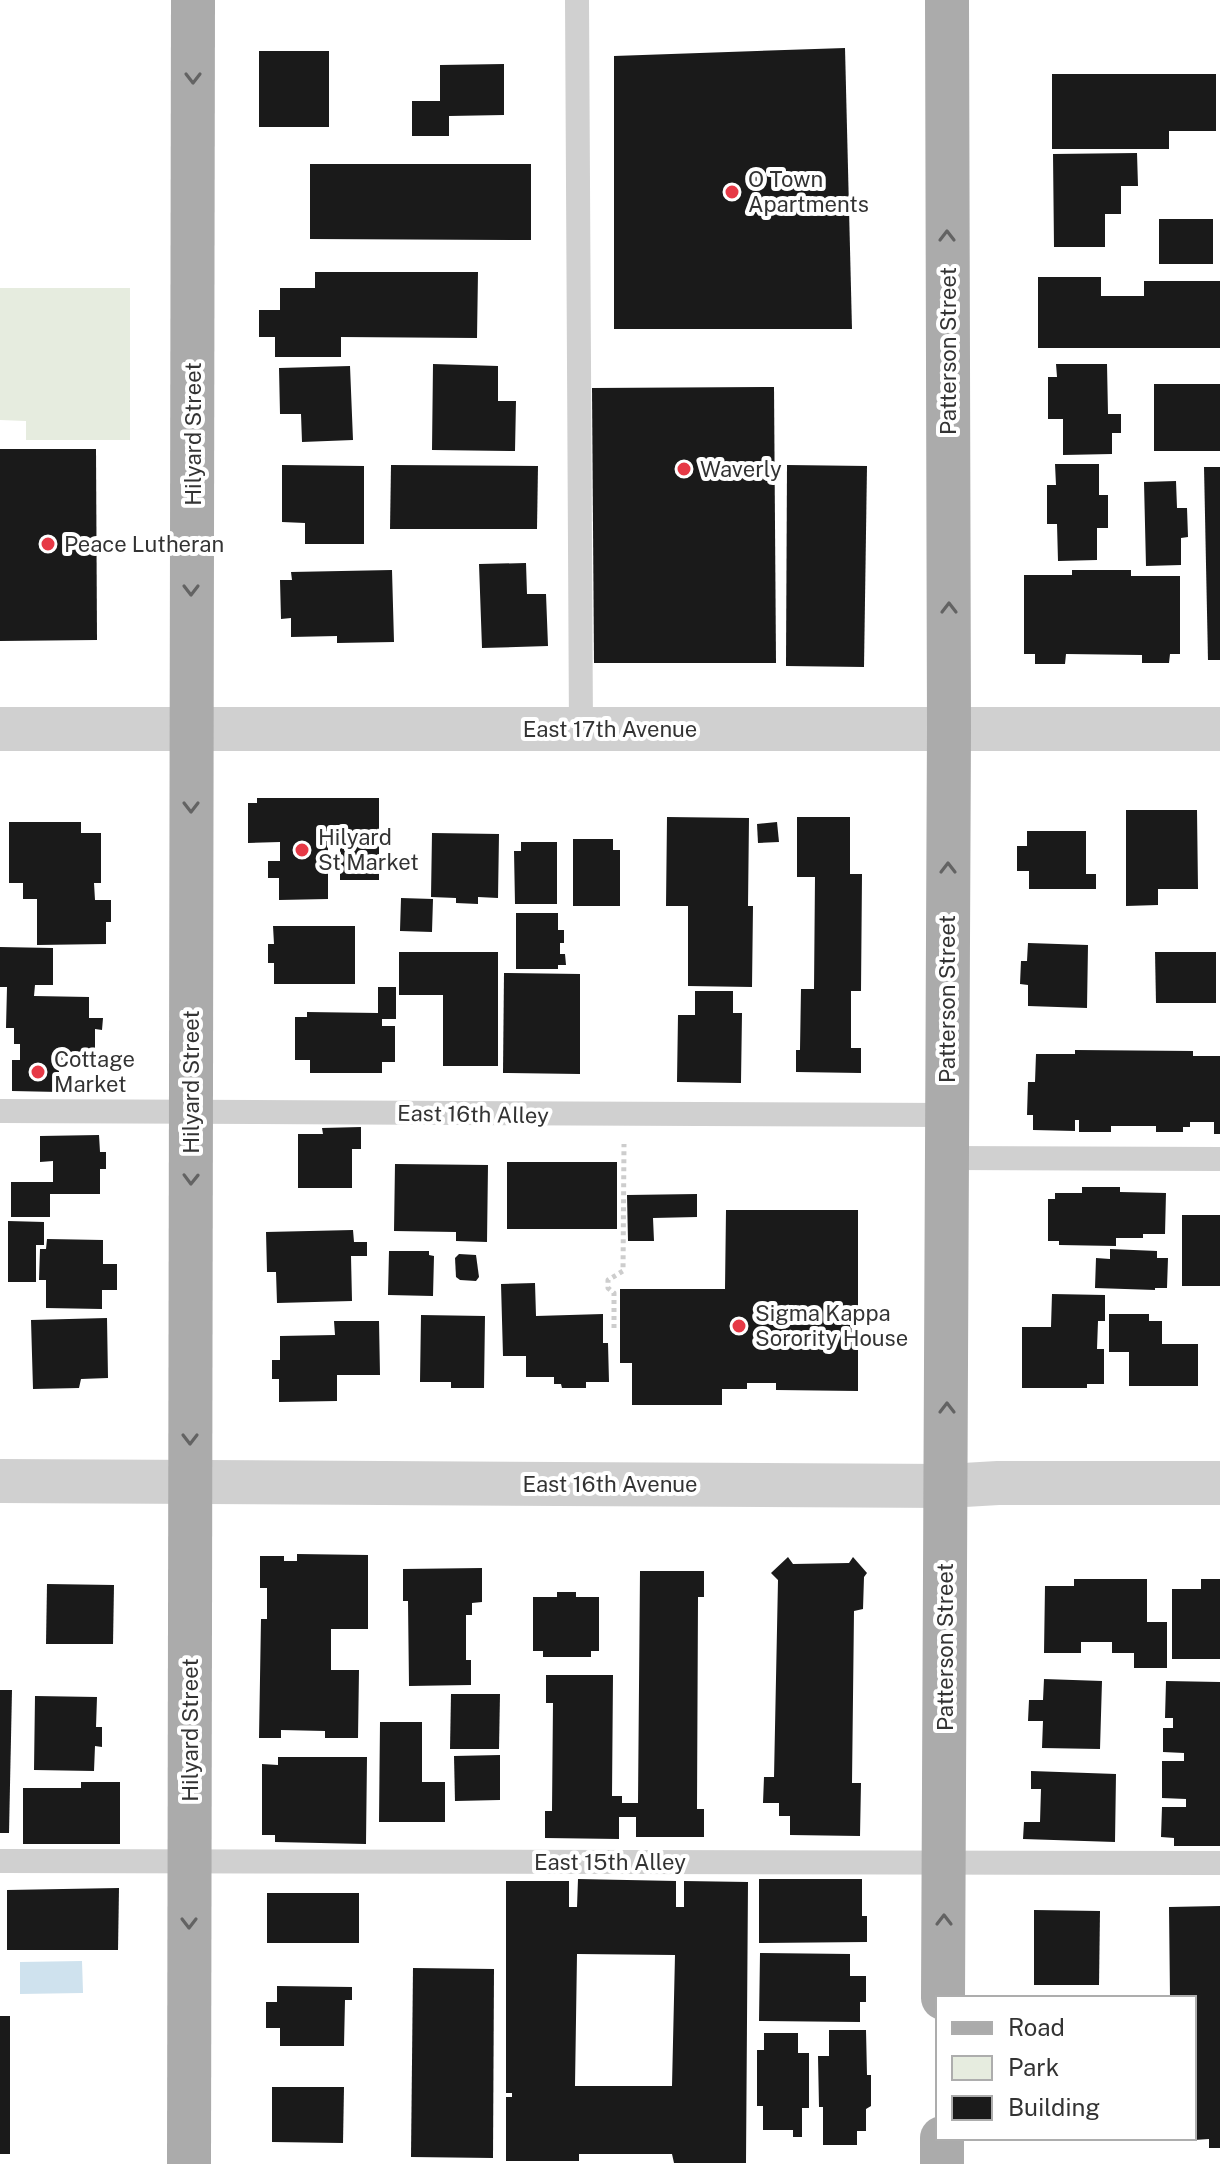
<svg xmlns="http://www.w3.org/2000/svg" width="1220" height="2164" viewBox="0 0 1220 2164" font-family="'Public Sans',sans-serif">
  <style>
    .green { fill: #e6ecdf }
    .water { fill: #cfe2ee }
    .building { fill: #1a1a1a; fill-rule: evenodd }
    .lines { fill: none; stroke-linecap: round; stroke-linejoin: round }
    .path { stroke: #cdcdcd; stroke-width: 5; stroke-dasharray: 4 4; stroke-linecap: butt }
    .lane { stroke: #d0d0d0; stroke-width: 24 }
    .street { stroke: #d0d0d0; stroke-width: 44 }
    .primary { stroke: #ababab; stroke-width: 44 }
    .oneway { stroke: #636363 }
    .poi-dot { fill: #e63946; stroke: #fff; stroke-width: 3 }
    .labels { text-anchor: middle; dominant-baseline: central; stroke-width: 8; stroke-linejoin: round; paint-order: stroke }
    .poi-label { font-size: 22px; fill: #333; stroke: #fff; text-anchor: start }
    .street-label { font-size: 22px; fill: #333; stroke: #fff }
  </style>
  <rect width="100%" height="100%" fill="#fff"/>
  <path class="green" d="M0,288H130V440H26V421L0,420Z"/>
  <path class="water" d="M82,1961L83,1993L20,1994V1962Z"/>
  <g class="building">
    <path d="M845,48L852,329H614V56Z"/>
    <rect x="259" y="51" width="70" height="76"/>
    <path d="M504,64V115L449,116V136H412V101H440V65Z"/>
    <path d="M1052,74H1216V131H1169V149H1052Z"/>
    <path d="M1137,153L1138,186H1121V214H1105V247H1054L1053,154Z"/>
    <path d="M310,164H531V240L310,239Z"/>
    <rect x="1159" y="219" width="54" height="45"/>
    <path d="M315,272H478L477,338L341,337V357H275V337H259V310H280V288H315Z"/>
    <path d="M1038,277H1101V296H1144V281H1220V348H1038Z"/>
    <path d="M433,364L498,366V401H516L515,451L432,450Z"/>
    <path d="M1056,364H1107L1108,414H1121V433H1112V454L1063,455V419H1048V377H1057Z"/>
    <path d="M350,366L353,440L302,442L301,414H280L279,368Z"/>
    <rect x="1154" y="384" width="66" height="67"/>
    <path d="M774,387L776,663H594L592,388Z"/>
    <path d="M0,449H96L97,640L0,641Z"/>
    <path d="M1055,464H1099V495H1108V528H1097V560L1058,561L1057,524H1047V485H1056Z"/>
    <path d="M282,465L364,466V544H305V523L282,522Z"/>
    <path d="M391,465L538,466L537,529H390Z"/>
    <path d="M787,465L867,466L864,667L786,666Z"/>
    <path d="M1204,467H1220V660H1208Z"/>
    <path d="M1176,481L1177,508H1187L1188,537L1181,538V565L1146,566L1144,482Z"/>
    <path d="M526,563L527,594H546L548,646L482,648L479,564Z"/>
    <path d="M392,570L394,642L337,643V636L291,637V618L281,619L280,580H292L291,572Z"/>
    <path d="M1072,570H1131V576H1180V654H1170L1169,663H1142V655L1066,654L1065,664H1035V654H1024V575H1072Z"/>
    <path d="M257,798H379V880H340V843H328V899L279,900V878H268V861H280V842L248,843V803H257Z"/>
    <path d="M1126,810H1197L1198,889H1158V905L1126,906Z"/>
    <path d="M667,817L749,818L748,906H753L752,987L688,986V906H666Z"/>
    <path d="M797,817H850V874H862L861,991H851V1048H861V1073L796,1072V1050H800L801,989H814L815,877H797Z"/>
    <path d="M9,822H81V833H101V883H94L95,900H111V922H106V944L37,945V899H23V883H9Z"/>
    <path d="M777,822L779,842L758,843L757,824Z"/>
    <path d="M1027,831H1086V874H1096V889H1029V871H1017V846H1027Z"/>
    <path d="M432,833L499,834L498,898L478,897V904L456,903V898L431,897Z"/>
    <path d="M573,839H613V850H620V906H573Z"/>
    <path d="M521,842H557V904H515L514,851H521Z"/>
    <path d="M401,898L433,899L432,932L400,931Z"/>
    <path d="M516,913H558V930H564V943H560V954H565L566,965H558V969H516Z"/>
    <path d="M273,926H355V984H274V963H268V944H274Z"/>
    <path d="M1028,943L1088,945L1087,1008L1028,1006V985L1020,984L1021,961H1027Z"/>
    <path d="M0,947L53,948V985H35L34,996L89,997V1018H103L102,1030L95,1029V1060H59V1092L12,1091V1060H20V1044H14V1028H6L7,987H0Z"/>
    <path d="M399,952H498V1066H443V995H399Z"/>
    <path d="M1155,952H1216V1003H1156Z"/>
    <path d="M504,973L580,974V1074L503,1073Z"/>
    <path d="M378,987H396V1019H382V1026H395V1062H382V1073H310V1060H295V1017H307V1012L378,1013Z"/>
    <path d="M695,991H733V1013H742L741,1083L677,1082L678,1015H695Z"/>
    <path d="M1075,1050L1193,1051V1056H1220V1134H1214V1122H1190V1127H1183V1132H1156V1126H1111V1132H1079V1120H1075V1131L1033,1130V1115H1027L1028,1082H1035L1036,1054H1075Z"/>
    <path d="M361,1127V1149H352V1188H298V1134H323L322,1128Z"/>
    <path d="M99,1135L100,1152H106V1169H100V1194H50V1217H11V1182H53V1161L40,1162V1136Z"/>
    <rect x="507" y="1162" width="110" height="67"/>
    <path d="M395,1164L488,1165L487,1242L456,1241V1232L394,1231Z"/>
    <path d="M1082,1187H1120V1192L1166,1193L1165,1234H1143V1238H1116V1246L1059,1245V1241H1048V1199H1055V1193H1082Z"/>
    <path d="M697,1194V1217L653,1218L654,1241H628L627,1195Z"/>
    <path d="M726,1210H858V1391L776,1390V1383H747V1389H722V1405H632V1363H620V1289H725Z"/>
    <rect x="1182" y="1215" width="38" height="71"/>
    <path d="M8,1221L44,1222V1245H36V1282H8Z"/>
    <path d="M353,1230L354,1242H367V1256H351L352,1301L277,1303L276,1272H267L266,1232Z"/>
    <path d="M47,1239L103,1240V1264H117V1290H102V1309L46,1308V1280H39L40,1249H46Z"/>
    <path d="M1110,1249L1157,1251V1258H1168L1167,1288H1155V1290L1095,1288L1096,1258L1110,1259Z"/>
    <path d="M389,1251H429V1255L434,1256L433,1296L388,1295Z"/>
    <path d="M459,1254L476,1255L479,1277L476,1281L460,1280L456,1277L455,1258Z"/>
    <path d="M535,1283L536,1316L603,1314V1343H608L609,1382H586V1388H562L561,1384H554V1377H526V1356H503L501,1284Z"/>
    <path d="M1052,1294L1105,1295V1321H1098L1097,1349H1104V1384H1087V1388H1022V1327H1051Z"/>
    <path d="M1109,1314H1149V1321H1162V1344H1198V1386H1129V1352H1109Z"/>
    <path d="M421,1315L485,1316L484,1388H451V1382H420Z"/>
    <path d="M107,1318L108,1378L81,1379L79,1388L33,1389L31,1320Z"/>
    <path d="M334,1321H379L380,1375H337V1401L279,1402V1379H272V1360H280V1336L335,1335Z"/>
    <path d="M297,1554L368,1555V1629H331V1670H359L358,1738H325V1731L281,1730V1738H259L261,1619H267V1588H260V1556H284V1561H297Z"/>
    <path d="M788,1557L793,1564L849,1563L853,1557L867,1573L864,1577L863,1609L854,1611L852,1783H861L860,1836L790,1835V1816H779V1803H763L764,1777H774L778,1580L771,1573Z"/>
    <path d="M482,1568V1602L472,1603V1615H466V1660H471V1685L409,1686L408,1601H403V1569Z"/>
    <path d="M640,1571H704V1597H698L697,1809H704V1837H636V1817H619V1839L545,1838V1811H552L553,1703H546V1675H613L612,1796H622V1803H638Z"/>
    <path d="M1074,1579H1147V1622H1167V1668H1134V1653H1112V1642H1081V1653H1044L1045,1586H1074Z"/>
    <path d="M1201,1579H1220V1659H1172V1589H1201Z"/>
    <path d="M47,1584L114,1585L113,1644H46Z"/>
    <path d="M557,1592H576V1597H599V1651H591V1657H543V1651H533V1597H557Z"/>
    <path d="M1044,1679L1102,1681L1100,1749L1042,1748L1043,1721H1028L1029,1700H1043Z"/>
    <path d="M1166,1681L1220,1682V1846H1174V1838L1161,1837L1162,1807H1186V1799L1162,1798V1761H1184V1753L1163,1752V1728H1173V1718H1165Z"/>
    <path d="M0,1690H12L9,1833H0Z"/>
    <path d="M451,1694H500L499,1749H450Z"/>
    <path d="M35,1696L97,1697L96,1727H102V1747L95,1746L94,1771L34,1770Z"/>
    <path d="M380,1722H422V1782H445V1822H379Z"/>
    <path d="M500,1755V1800L455,1801L454,1756Z"/>
    <path d="M278,1757H367L366,1844L275,1842V1835H262V1764L278,1765Z"/>
    <path d="M1031,1771L1116,1774L1115,1842L1023,1839L1024,1822H1040L1041,1789H1031Z"/>
    <path d="M81,1782H120V1844H23V1788H81Z"/>
    <path d="M578,1879L676,1881V1907H684V1881L748,1882L746,2163H674L672,2154H579V2161H506V2097H512V2093H506V1881H569V1907H577ZM577,1954L675,1955L672,2086H575Z"/>
    <path d="M759,1879H862V1916H867V1942L759,1943Z"/>
    <path d="M119,1888L118,1950H7V1890Z"/>
    <rect x="267" y="1893" width="92" height="50"/>
    <path d="M1220,1906V2148H1209V2139L1194,2140V1998H1170L1169,1907Z"/>
    <path d="M1034,1910L1100,1911L1099,1985H1034Z"/>
    <path d="M760,1953L850,1954V1976H866V2002H860V2022L759,2021Z"/>
    <path d="M413,1968L494,1969L493,2158L411,2157Z"/>
    <path d="M277,1986L352,1987V2000H345L344,2046H280V2028H266V2002H277Z"/>
    <rect x="0" y="2016" width="10" height="138"/>
    <path d="M829,2030H866L867,2075H871V2106L866,2109V2131H857V2145H823V2107H819L818,2056H829Z"/>
    <path d="M764,2033H798V2053H809V2108H802V2137H793V2130H763V2106H757V2050H764Z"/>
    <path d="M272,2087H344L343,2143L272,2142Z"/>
  </g>
  <g class="lines">
    <path class="path" d="M614,1328V1293L608,1288V1280L623,1271L624,1144"/>
    <g class="lane">
      <path d="M577,0L581,729"/>
      <path d="M0,1111L947,1115"/>
      <path d="M947,1158L1220,1159"/>
      <path d="M0,1861L1220,1863"/>
    </g>
    <g class="street">
      <path d="M0,729H1220"/>
      <path d="M0,1481L947,1486L998,1483H1220"/>
    </g>
    <g class="primary">
      <path d="M943,1998L949,729L947,0"/>
      <path d="M189,2164L193,0"/>
      <path d="M942,2164V2138"/>
    </g>
  </g>
  <defs><path id="oneway-chevron" d="M-2-3.5L2.5 0L-2 3.5" fill="none" stroke-width="1.6" stroke-linecap="round" stroke-linejoin="round" transform="scale(2)"/></defs>
  <g class="oneway">
    <use href="#oneway-chevron" transform="translate(193 78) rotate(90)"/>
    <use href="#oneway-chevron" transform="translate(947 236) rotate(-90)"/>
    <use href="#oneway-chevron" transform="translate(191 590) rotate(90)"/>
    <use href="#oneway-chevron" transform="translate(949 608) rotate(-90)"/>
    <use href="#oneway-chevron" transform="translate(191 807) rotate(90)"/>
    <use href="#oneway-chevron" transform="translate(948 868) rotate(-90)"/>
    <use href="#oneway-chevron" transform="translate(191 1179) rotate(91)"/>
    <use href="#oneway-chevron" transform="translate(947 1408) rotate(-90)"/>
    <use href="#oneway-chevron" transform="translate(190 1439) rotate(90)"/>
    <use href="#oneway-chevron" transform="translate(944 1920) rotate(-90)"/>
    <use href="#oneway-chevron" transform="translate(189 1923) rotate(90)"/>
  </g>
  <g class="poi-dot">
    <circle cx="732" cy="192" r="8"/>
    <circle cx="684" cy="469" r="8"/>
    <circle cx="48" cy="544" r="8"/>
    <circle cx="302" cy="850" r="8"/>
    <circle cx="38" cy="1072" r="8"/>
    <circle cx="739" cy="1326" r="8"/>
  </g>
  <g class="labels">
    <g class="poi-label">
      <text x="748" y="179">O Town<tspan x="748" dy="25">Apartments</tspan></text>
      <text x="700" y="469">Waverly</text>
      <text x="64" y="544">Peace Lutheran</text>
      <text x="318" y="837">Hilyard<tspan x="318" dy="25">St Market</tspan></text>
      <text x="54" y="1059">Cottage<tspan x="54" dy="25">Market</tspan></text>
      <text x="755" y="1313">Sigma Kappa<tspan x="755" dy="25">Sorority House</tspan></text>
    </g>
    <g class="street-label">
      <text transform="translate(948 351) rotate(-90)">Patterson Street</text>
      <text transform="translate(193 434) rotate(-90)">Hilyard Street</text>
      <text x="610" y="729">East 17th Avenue</text>
      <text transform="translate(947 999) rotate(-90)">Patterson Street</text>
      <text transform="translate(191 1082) rotate(-90)">Hilyard Street</text>
      <text transform="translate(473 1114) rotate(1)">East 16th Alley</text>
      <text x="610" y="1484">East 16th Avenue</text>
      <text transform="translate(945 1647) rotate(-90)">Patterson Street</text>
      <text transform="translate(190 1730) rotate(-90)">Hilyard Street</text>
      <text x="610" y="1862">East 15th Alley</text>
    </g>
  </g>
  <rect x="936" y="1996" width="260" height="144" fill="#ffffff" stroke="#adadad" stroke-width="2"/>
  <rect x="952" y="2022" width="40" height="12" fill="#ababab" stroke="#adadad" stroke-width="2"/>
  <text x="1008" y="2036" font-size="24" fill="#333333">Road</text>
  <rect x="952" y="2056" width="40" height="24" fill="#e6ecdf" stroke="#adadad" stroke-width="2"/>
  <text x="1008" y="2076" font-size="24" fill="#333333">Park</text>
  <rect x="952" y="2096" width="40" height="24" fill="#1a1a1a" stroke="#adadad" stroke-width="2"/>
  <text x="1008" y="2116" font-size="24" fill="#333333">Building</text>
</svg>
